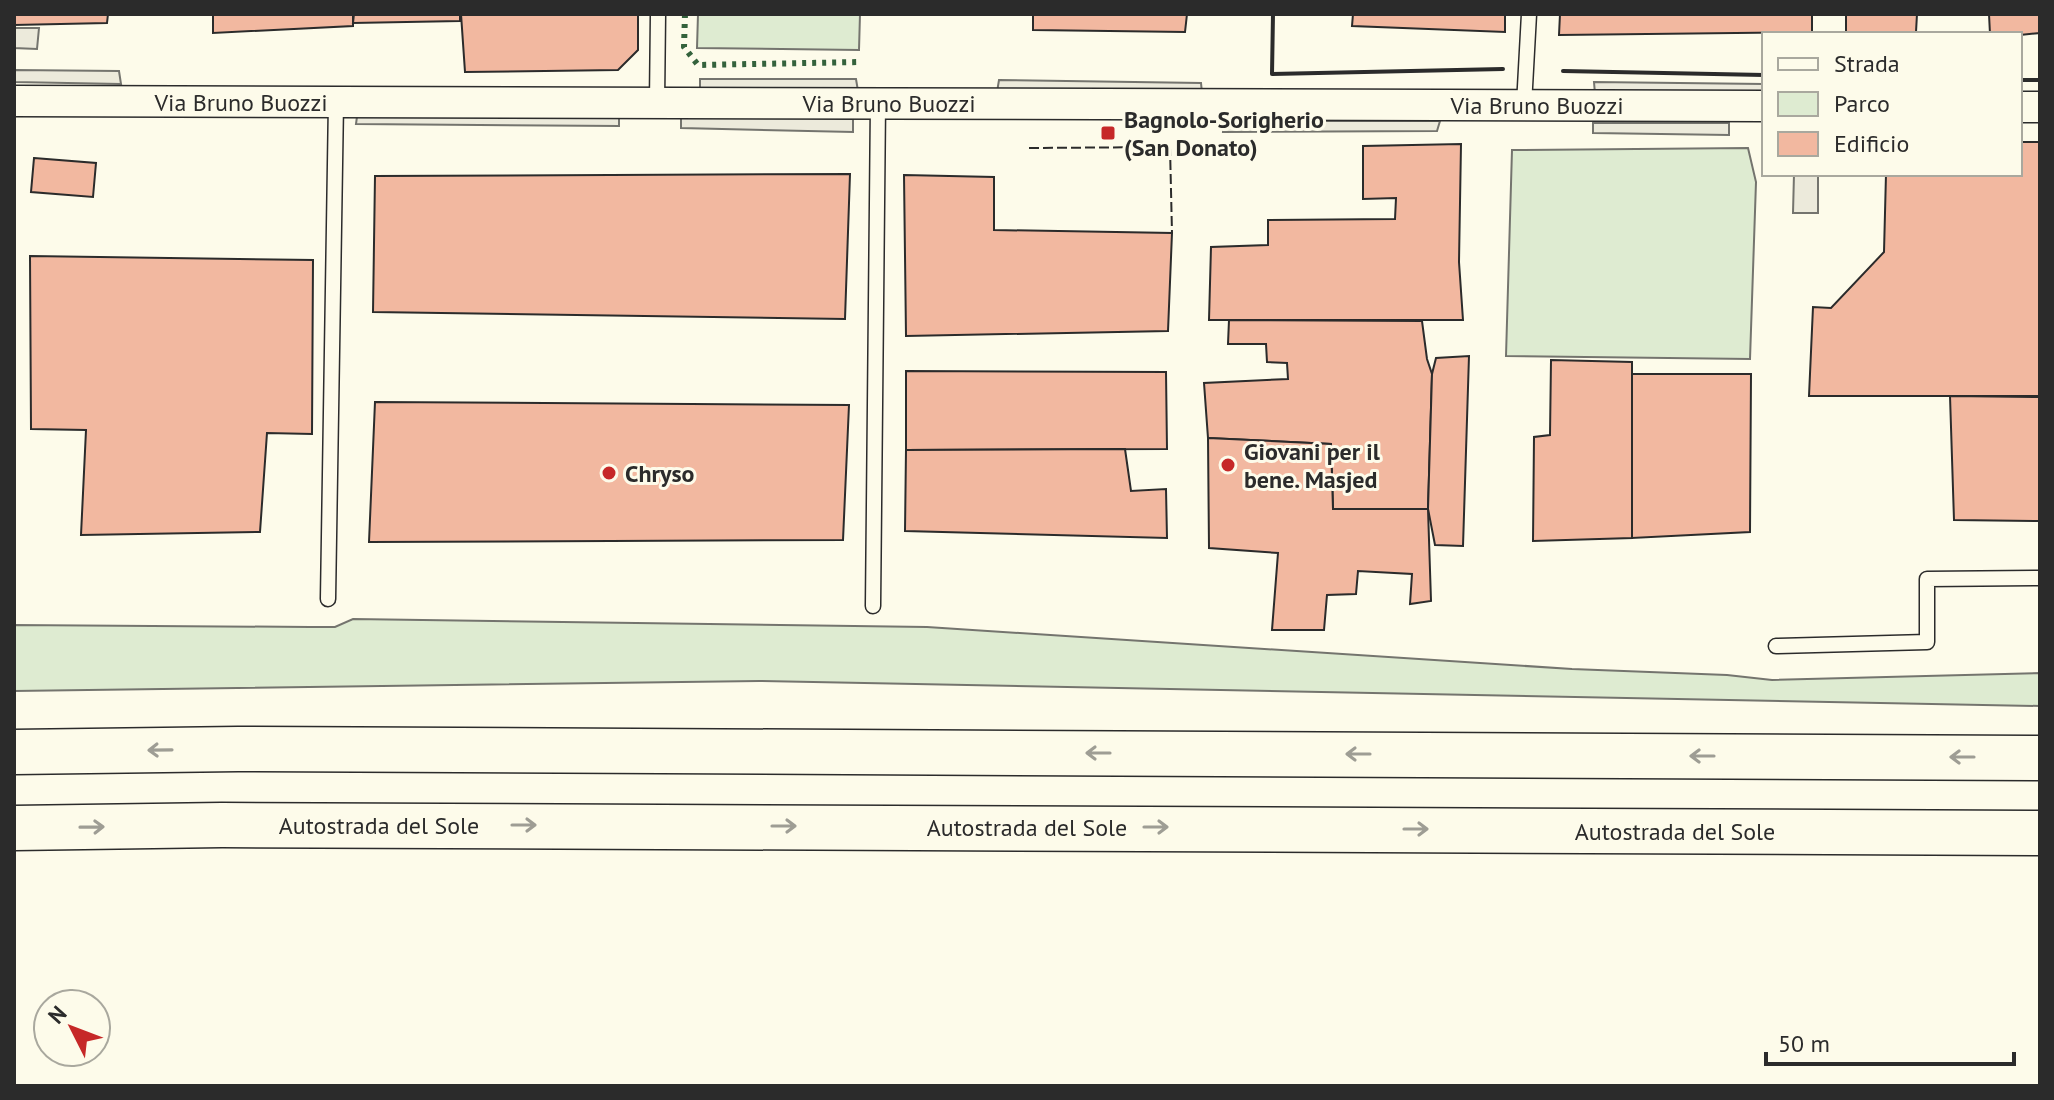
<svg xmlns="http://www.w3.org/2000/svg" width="2054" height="1100" viewBox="0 0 2054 1100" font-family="'PT Sans',sans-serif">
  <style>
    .green { fill: #deebd1; stroke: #74746e; stroke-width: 2 }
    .parking { fill: #eceadb; stroke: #74746e; stroke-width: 2 }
    .building { fill: #f2b8a0; stroke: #2b2b2b; stroke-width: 2 }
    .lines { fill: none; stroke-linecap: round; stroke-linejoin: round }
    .lane-casing { stroke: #2b2b2b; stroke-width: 17 }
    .street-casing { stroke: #2b2b2b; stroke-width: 33 }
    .highway-casing { stroke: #2b2b2b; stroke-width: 47 }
    .lane { stroke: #fdfbea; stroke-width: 14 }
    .street { stroke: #fdfbea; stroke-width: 30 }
    .highway { stroke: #fdfbea; stroke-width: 44 }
    .hedge { stroke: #34623c; stroke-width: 6; stroke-dasharray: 4 6; stroke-linecap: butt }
    .fence { stroke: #2b2b2b; stroke-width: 2; stroke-dasharray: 10 4; stroke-linecap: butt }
    .wall { stroke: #2b2b2b; stroke-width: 4 }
    .oneway { stroke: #9e9d94 }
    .poi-dot { fill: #c62828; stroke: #fdfbea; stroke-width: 3 }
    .labels { text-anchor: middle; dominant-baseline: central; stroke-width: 6; stroke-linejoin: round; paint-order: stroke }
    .street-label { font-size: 24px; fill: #2b2b2b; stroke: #fdfbea }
    .poi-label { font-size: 24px; font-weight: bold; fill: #2b2b2b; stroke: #fdfbea; text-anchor: start }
  </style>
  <rect width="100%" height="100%" fill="#fdfbea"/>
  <g class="green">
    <path d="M698,14H860L859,50L697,48Z"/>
    <path d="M1748,148L1756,182L1750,359L1506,356L1512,150Z"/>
    <path d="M353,619L927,627L1572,669L1727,675L1772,680L2040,673V706L759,681L14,691V625L310,627H335Z"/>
  </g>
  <g class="parking">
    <path d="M14,28H39L37,49L14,48Z"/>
    <path d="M14,70L119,71L121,84L14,82Z"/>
    <path d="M700,79H856L858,91L700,90Z"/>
    <path d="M999,80L1201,83L1202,93L997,92Z"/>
    <path d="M1594,82L1764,84V96L1595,94Z"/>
    <path d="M358,109L619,115V126L356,124Z"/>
    <path d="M681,115L853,119V132L681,128Z"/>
    <path d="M1224,121H1440L1437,131L1223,132Z"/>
    <path d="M1593,123H1729V135L1593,133Z"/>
    <path d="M1794,174H1818V213H1793Z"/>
  </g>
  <g class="building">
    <path d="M14,14H108L107,23L14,25Z"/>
    <path d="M213,14H353V26L213,33Z"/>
    <path d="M354,14H460V21L353,23Z"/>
    <path d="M461,14H638V50L618,70L465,72Z"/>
    <path d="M1033,14H1187L1185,32L1033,30Z"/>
    <path d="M1353,14H1505V32L1352,26Z"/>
    <path d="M1560,14H1812V32L1559,35Z"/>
    <path d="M1846,14H1917L1916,32H1846Z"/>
    <path d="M1989,14H2040V33L2020,35L1990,34Z"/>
    <path d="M2020,142H2040V396H1809L1813,307L1831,308L1884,252L1886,174H2020Z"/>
    <path d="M1461,144L1459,262L1463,320H1209L1211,247L1268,245V220L1395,219L1396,198L1363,199V146Z"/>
    <path d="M34,158L96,163L93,197L31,192Z"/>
    <path d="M850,174L845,319L373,312L375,176Z"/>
    <path d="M904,175L994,177V230L1172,233L1168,331L906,336Z"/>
    <path d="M30,256L313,260L312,434L267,433L260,532L81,535L86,430L31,429Z"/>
    <path d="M1229,320L1422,321L1427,359L1432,374L1428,509H1333L1331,444L1208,438L1204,383L1288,379L1287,363L1267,362L1266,344H1228Z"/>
    <path d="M1469,356L1463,546L1435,545L1428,509L1432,374L1436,358Z"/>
    <path d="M1551,360L1632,362V538L1533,541L1534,437L1550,435Z"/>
    <path d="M906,371L1166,372L1167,449L906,450Z"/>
    <path d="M1632,374H1751L1750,532L1632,538Z"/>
    <path d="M1950,396L2040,397V521L1954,520Z"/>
    <path d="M375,402L849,405L843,540L369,542Z"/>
    <path d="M1208,438L1331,444L1333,509H1428L1431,601L1410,604L1412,574L1358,571L1356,594L1327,595L1324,630H1272L1278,553L1209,548Z"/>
    <path d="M1125,449L1131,491L1166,489L1167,538L905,531L906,450Z"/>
  </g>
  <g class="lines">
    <defs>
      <g id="lane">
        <path d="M657,102L658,14"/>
        <path d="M1524,105L1529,14"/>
        <path d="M328,599L336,102"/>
        <path d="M873,606L878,103"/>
        <path d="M1776,646L1927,642V579L2040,578"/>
      </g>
      <g id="street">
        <path d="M14,101L1764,106"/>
        <path d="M2020,107H2040"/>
      </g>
      <g id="highway">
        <path d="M14,752L238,749L2040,758"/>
        <path d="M14,828L222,825L2040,833"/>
      </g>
    </defs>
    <use href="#lane" class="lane-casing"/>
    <use href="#street" class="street-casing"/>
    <use href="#highway" class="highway-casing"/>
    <use href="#lane" class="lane"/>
    <use href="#street" class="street"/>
    <use href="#highway" class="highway"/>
    <path class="hedge" d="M685,14L684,47L698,65L861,62"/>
    <path class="fence" d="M1029,148L1170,147L1172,233"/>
    <g class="wall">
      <path d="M1273,14L1272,74L1503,69"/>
      <path d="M1563,71L1764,75"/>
      <path d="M2020,80H2040"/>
    </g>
  </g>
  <defs><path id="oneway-shaft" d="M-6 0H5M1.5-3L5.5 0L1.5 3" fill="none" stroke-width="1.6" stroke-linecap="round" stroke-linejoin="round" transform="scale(2)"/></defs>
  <g class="oneway">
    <use href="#oneway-shaft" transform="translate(160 750) rotate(179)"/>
    <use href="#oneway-shaft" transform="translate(1098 753) rotate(-180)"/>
    <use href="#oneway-shaft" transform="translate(1358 754) rotate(-180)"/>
    <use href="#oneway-shaft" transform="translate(1702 756) rotate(-180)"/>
    <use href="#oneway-shaft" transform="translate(1962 757) rotate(-180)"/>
    <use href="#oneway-shaft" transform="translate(524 825)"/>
    <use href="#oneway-shaft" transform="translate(784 826)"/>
    <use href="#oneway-shaft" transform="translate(92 827) rotate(-1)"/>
    <use href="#oneway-shaft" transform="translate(1156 827)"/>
    <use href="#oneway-shaft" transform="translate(1416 829)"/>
  </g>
  <g class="poi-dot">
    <rect x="1100" y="125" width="16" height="16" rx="4"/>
    <circle cx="1228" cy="465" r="8"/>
    <circle cx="609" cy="473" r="8"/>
  </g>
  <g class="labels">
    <g class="street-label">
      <text x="241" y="102">Via Bruno Buozzi</text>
      <text x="889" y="103">Via Bruno Buozzi</text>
      <text x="1537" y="105">Via Bruno Buozzi</text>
      <text x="379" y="825">Autostrada del Sole</text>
      <text x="1027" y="827">Autostrada del Sole</text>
      <text x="1675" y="831">Autostrada del Sole</text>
    </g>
    <g class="poi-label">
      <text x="1124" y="119">Bagnolo-Sorigherio<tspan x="1124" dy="28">(San Donato)</tspan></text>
      <text x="1244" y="451">Giovani per il<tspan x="1244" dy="28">bene. Masjed</tspan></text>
      <text x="625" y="473">Chryso</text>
    </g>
  </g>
  <rect width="2054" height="1100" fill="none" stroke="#2b2b2b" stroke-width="32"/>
  <rect x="1762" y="32" width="260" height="144" fill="#fdfbea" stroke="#a9a89e" stroke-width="2"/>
  <rect x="1778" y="58" width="40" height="12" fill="#fdfbea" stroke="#a9a89e" stroke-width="2"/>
  <text x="1834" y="72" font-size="24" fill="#2b2b2b">Strada</text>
  <rect x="1778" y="92" width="40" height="24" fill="#deebd1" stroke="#a9a89e" stroke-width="2"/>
  <text x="1834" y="112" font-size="24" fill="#2b2b2b">Parco</text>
  <rect x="1778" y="132" width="40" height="24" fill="#f2b8a0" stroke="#a9a89e" stroke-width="2"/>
  <text x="1834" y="152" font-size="24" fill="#2b2b2b">Edificio</text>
  <g transform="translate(72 1028) rotate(312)"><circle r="38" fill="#fdfbea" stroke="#a9a89e" stroke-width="2"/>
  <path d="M0-6L14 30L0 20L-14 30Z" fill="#c62828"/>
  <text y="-12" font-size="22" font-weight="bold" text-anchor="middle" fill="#2b2b2b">N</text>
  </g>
  <path d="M1766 1052v12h248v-12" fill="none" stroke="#2b2b2b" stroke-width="4"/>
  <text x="1778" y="1052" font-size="24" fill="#2b2b2b" stroke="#fdfbea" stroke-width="6" paint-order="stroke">50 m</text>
</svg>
